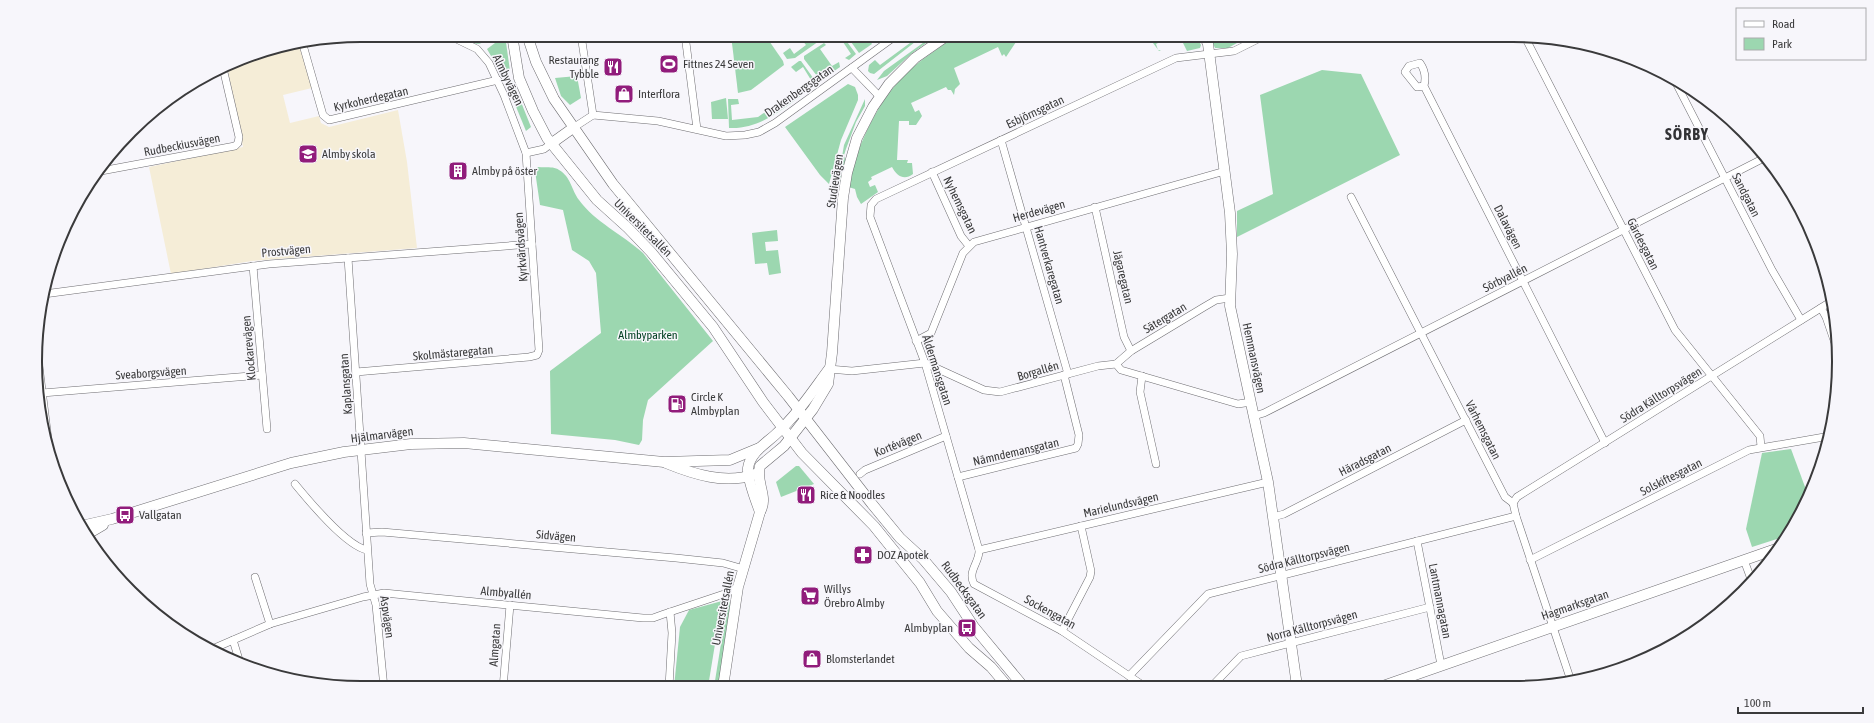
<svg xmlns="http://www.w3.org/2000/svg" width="1874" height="723" viewBox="0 0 1874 723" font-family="'Asap Condensed',sans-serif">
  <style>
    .education { fill: #f5edd7 }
    .green { fill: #9cd7b0 }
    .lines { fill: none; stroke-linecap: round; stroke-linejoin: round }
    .street-casing { stroke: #6e6d71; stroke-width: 8 }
    .secondary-casing { stroke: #6e6d71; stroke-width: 11 }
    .street { stroke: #fff; stroke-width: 7 }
    .secondary { stroke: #fff; stroke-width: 10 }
    .labels { text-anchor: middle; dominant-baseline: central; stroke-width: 3; stroke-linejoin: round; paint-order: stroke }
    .poi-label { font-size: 12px; fill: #3a3a3b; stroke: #f7f6fb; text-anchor: start }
    .street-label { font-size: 12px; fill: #3a3a3b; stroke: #f7f6fb }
    .park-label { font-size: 12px; fill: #034123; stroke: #f7f6fb }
    .district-label { font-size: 16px; font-weight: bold; letter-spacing: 1px; fill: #323235; stroke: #f7f6fb }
    .rim { fill: none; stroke: #3a3a3b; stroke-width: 2 }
  </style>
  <rect width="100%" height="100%" fill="#f7f6fb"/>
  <path class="education" d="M299,45L312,88L283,95L290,123L319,116L321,123L329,127L398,110L407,162L417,248L252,261L171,274L149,167L243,147L227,66L256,52Z"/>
  <g class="green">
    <path d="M457,35H477L479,38L485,36L486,40C476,49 468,40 457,35Z"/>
    <path d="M502,35H505L510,71L502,75L487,49L503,37Z"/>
    <path d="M731,35H765L783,61L784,65L751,90L738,93Z"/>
    <path d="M798,35H808L813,42L821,37L822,39L795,58L787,59L783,53L790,48L794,54L806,45Z"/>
    <path d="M834,35H842L856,54L849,60L845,58L851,54L839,36L836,38Z"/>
    <path d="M846,35H866L872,44L859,53Z"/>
    <path d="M911,35H924L874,74L870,73L868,71L869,65L875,60L880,65L914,40Z"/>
    <path d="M934,35H937L911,54L887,76L877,80L884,71Z"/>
    <path d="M957,35H1009L1011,38L1014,36L1016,42L1006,57L1004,54L1002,56L998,47L954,68L960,84L955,89L954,95L951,90H948L946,87L911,103L915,112L919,110L922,116L916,125H909V121H899L897,160H908L907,163H912L913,174C904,181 897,176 892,167L871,177L872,179L868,182L870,187L875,185L878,192L861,204L857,197L855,189L845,186C861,142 876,100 912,68C926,56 942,46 957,35Z"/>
    <path d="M1147,35H1174L1156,44L1158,50H1161L1159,51Z"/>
    <path d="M1184,35H1196L1201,45L1200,48L1187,51L1183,43L1187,41Z"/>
    <path d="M1209,35C1219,35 1233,32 1237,43L1228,48H1215Z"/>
    <path d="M824,43L826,45L820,49L832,66L839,62L840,67L824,78L821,73L817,76L804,59V56Z"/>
    <path d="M799,61H801L816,82V84C790,103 763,130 729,128L728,99H738L739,104L731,105L732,120L758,117L811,80L803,67L796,72L791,67Z"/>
    <path d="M1322,70L1361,74L1400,155L1237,237V211L1273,194L1260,95Z"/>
    <path d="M577,76L581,98L570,105L561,96L555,78Z"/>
    <path d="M505,80L512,81L515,87L531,127L526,131Z"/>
    <path d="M848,84L855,87L858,95V100L841,140L829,184L820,175L785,127Z"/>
    <path d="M726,98L728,119H712L711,102Z"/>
    <path d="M865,99V106L856,122L846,149L844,155L846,165L839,185L837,186L844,145Z"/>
    <path d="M538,167C544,168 554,166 559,170C571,177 571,189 579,200C595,222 622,234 643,253L713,341L648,400L643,420L642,440L639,445L615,440L551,434L550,371L601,333L596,273L589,261L572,250L563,210L540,205L535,171Z"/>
    <path d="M777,230L778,241L765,242L766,251L778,250L781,273L769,275L767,263L755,264L752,233Z"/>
    <path d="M1791,449L1808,495L1795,525L1786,536L1752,547L1746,529L1762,453Z"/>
    <path d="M796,466H799L814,484L781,497L776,482Z"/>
    <path d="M728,600L731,605L718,687H714Z"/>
    <path d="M722,601L708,687H674L680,627L689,610Z"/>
  </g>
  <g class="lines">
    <defs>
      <g id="street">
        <path d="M581,35L593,115"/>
        <path d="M685,35L697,129"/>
        <path d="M1525,37L1675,330L1760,436L1761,447"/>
        <path d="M303,45L323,115L329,120L498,80"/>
        <path d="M852,68L880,97"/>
        <path d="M1674,79L1772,270L1801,320"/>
        <path d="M1424,86L1417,87L1405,72L1409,66L1420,63C1425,70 1426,78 1424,86L1605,443"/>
        <path d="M593,115L658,121L726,136L745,135L759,132L775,123L897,35"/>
        <path d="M573,128L593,115"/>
        <path d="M1001,140L1068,374"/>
        <path d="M526,153L544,149L552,143"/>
        <path d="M101,171L235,146L238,143L239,137L223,68"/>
        <path d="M932,172L961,236L969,246"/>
        <path d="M1351,197L1505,497L1513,503"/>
        <path d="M1095,207L1124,337L1131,351"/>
        <path d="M348,258L370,584L376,605L384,688"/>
        <path d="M253,266L267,429"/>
        <path d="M44,294L269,264L532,244"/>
        <path d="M1821,308L1826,317L1837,349"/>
        <path d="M916,341L931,333L963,253L974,242L1225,171"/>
        <path d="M1116,364L1131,351L1204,307L1216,300L1230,298"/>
        <path d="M39,366L50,455"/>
        <path d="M829,369L852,371L925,363L984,390L1000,392L1098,366L1116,364L1121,370L1238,404L1251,402"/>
        <path d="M356,372L529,357L537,355L539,350L526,153L504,95L489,63L477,49L448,35"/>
        <path d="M1142,376L1140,392L1156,464"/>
        <path d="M42,393L262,375"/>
        <path d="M1254,416L1264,413L1766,157"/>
        <path d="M860,474L865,470L946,436"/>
        <path d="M958,477L1076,448L1078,444L1079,435L1064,375"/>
        <path d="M295,484C309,501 346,546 367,550"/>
        <path d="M1513,503L1517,497L1832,301"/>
        <path d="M1513,503L1516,516L1571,681"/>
        <path d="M1273,517L1284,514L1466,420"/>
        <path d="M366,533L382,532L676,558L723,563L744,569"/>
        <path d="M1417,541L1441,665"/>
        <path d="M979,550L1268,482"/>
        <path d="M1530,560L1749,450L1830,436"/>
        <path d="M1744,560L1751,579"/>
        <path d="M255,577L270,624"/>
        <path d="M1062,631L1090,577L1091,571L1081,526"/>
        <path d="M233,640L240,663"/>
        <path d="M210,650L270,624L363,597L384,593L643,618H653L664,614L727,593L738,587"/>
        <path d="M1129,676L1208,594L1516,516"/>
        <path d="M1144,686L1062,631L974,584C967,571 980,562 979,550L925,363L870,217L871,205L876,199L1176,58L1234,51L1266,35"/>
        <path d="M1212,686L1241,656L1430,607"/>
        <path d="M669,687L672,633L670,612"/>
        <path d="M503,688L510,605"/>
      </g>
      <g id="secondary">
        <path d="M512,35L519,78L533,111L547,138L597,200L628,228L651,252L713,327L763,402L802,453L874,526L920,583L937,611L969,648L991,667L1007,686"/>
        <path d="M527,35L536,62L554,99L613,184L788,396L872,504L900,538L923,559L951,592L974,627L1023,686"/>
        <path d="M1204,35L1208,44L1230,213L1232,254L1230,306L1268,482L1297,686"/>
        <path d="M552,143L573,128"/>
        <path d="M666,463C693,474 726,485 755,474"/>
        <path d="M760,512C756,501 747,479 748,468C750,453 765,444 775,435C797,415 812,392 829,369"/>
        <path d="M81,526L112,519L291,463L344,452L411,444L464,443L664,462L730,460L759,448"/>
        <path d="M86,535L103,525"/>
        <path d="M1383,686L1776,549"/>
        <path d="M723,687L738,587L760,512C769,496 755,483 760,466L784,446L813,409L828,384L832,353L843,198L847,173L857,138L873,107L889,84L915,58L948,35"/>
      </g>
    </defs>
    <use href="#street" class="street-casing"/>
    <use href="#secondary" class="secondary-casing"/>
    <use href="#street" class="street"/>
    <use href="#secondary" class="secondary"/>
  </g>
  <defs>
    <symbol id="stadium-square" viewBox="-11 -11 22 22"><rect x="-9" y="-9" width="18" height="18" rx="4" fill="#911c7b" stroke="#f7f6fb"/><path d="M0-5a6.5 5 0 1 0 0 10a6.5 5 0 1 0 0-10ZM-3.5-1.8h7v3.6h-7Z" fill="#fff"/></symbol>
    <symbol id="restaurant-square" viewBox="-11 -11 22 22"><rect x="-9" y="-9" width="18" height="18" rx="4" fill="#911c7b" stroke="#f7f6fb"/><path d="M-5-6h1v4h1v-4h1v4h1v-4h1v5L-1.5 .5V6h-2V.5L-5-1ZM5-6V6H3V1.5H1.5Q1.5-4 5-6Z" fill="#fff"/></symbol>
    <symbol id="shop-square" viewBox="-11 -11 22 22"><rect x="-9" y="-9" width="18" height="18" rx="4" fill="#911c7b" stroke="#f7f6fb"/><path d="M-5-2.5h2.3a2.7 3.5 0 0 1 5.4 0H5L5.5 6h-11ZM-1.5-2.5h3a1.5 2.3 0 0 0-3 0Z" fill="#fff"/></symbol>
    <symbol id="school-square" viewBox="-11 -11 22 22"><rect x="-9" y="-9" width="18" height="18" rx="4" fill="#911c7b" stroke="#f7f6fb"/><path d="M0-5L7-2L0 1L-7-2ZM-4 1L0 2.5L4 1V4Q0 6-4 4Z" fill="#fff"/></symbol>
    <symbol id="building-square" viewBox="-11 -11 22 22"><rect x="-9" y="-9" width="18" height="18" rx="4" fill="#911c7b" stroke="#f7f6fb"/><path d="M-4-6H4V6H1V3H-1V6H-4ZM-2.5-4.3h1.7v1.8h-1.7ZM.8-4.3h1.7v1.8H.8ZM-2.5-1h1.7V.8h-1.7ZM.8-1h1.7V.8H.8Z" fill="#fff"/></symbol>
    <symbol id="fuel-square" viewBox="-11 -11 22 22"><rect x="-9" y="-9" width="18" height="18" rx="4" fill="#911c7b" stroke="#f7f6fb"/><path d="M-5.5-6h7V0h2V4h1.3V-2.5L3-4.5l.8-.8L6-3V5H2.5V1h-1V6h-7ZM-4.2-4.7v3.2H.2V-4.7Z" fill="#fff"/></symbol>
    <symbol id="bus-square" viewBox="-11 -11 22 22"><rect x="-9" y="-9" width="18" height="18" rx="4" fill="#911c7b" stroke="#f7f6fb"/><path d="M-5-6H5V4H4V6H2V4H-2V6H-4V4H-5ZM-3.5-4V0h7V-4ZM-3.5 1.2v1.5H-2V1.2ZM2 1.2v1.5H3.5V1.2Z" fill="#fff"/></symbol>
    <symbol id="pharmacy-square" viewBox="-11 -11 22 22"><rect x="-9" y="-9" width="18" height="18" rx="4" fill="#911c7b" stroke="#f7f6fb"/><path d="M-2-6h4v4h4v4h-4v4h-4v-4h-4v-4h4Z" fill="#fff"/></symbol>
    <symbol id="supermarket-square" viewBox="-11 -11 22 22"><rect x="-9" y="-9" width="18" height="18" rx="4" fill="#911c7b" stroke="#f7f6fb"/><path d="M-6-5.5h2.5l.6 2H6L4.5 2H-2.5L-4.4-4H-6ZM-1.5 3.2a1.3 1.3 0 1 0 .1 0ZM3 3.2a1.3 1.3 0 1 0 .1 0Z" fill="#fff"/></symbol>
  </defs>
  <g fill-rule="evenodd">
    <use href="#stadium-square" x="658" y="53" width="22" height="22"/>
    <use href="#restaurant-square" x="602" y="56" width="22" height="22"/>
    <use href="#shop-square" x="613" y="83" width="22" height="22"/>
    <use href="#school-square" x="297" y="143" width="22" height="22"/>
    <use href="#building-square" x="447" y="160" width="22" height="22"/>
    <use href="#fuel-square" x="666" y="393" width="22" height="22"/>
    <use href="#restaurant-square" x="795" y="484" width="22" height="22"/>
    <use href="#bus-square" x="114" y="504" width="22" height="22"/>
    <use href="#pharmacy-square" x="852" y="544" width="22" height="22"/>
    <use href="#supermarket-square" x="799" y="585" width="22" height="22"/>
    <use href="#bus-square" x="956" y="617" width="22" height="22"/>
    <use href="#shop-square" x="801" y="648" width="22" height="22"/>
  </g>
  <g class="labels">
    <g class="poi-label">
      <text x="599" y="60" text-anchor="end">Restaurang<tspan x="599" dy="14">Tybble</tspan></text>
      <text x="683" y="64">Fittnes 24 Seven</text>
      <text x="638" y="94">Interflora</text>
      <text x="322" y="154">Almby skola</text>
      <text x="472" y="171">Almby på öster</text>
      <text x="691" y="397">Circle K<tspan x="691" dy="14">Almbyplan</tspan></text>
      <text x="820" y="495">Rice &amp; Noodles</text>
      <text x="139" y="515">Vallgatan</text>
      <text x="877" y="555">DOZ Apotek</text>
      <text x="824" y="589">Willys<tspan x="824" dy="14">Örebro Almby</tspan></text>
      <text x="953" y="628" text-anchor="end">Almbyplan</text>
      <text x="826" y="659">Blomsterlandet</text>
    </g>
    <g class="street-label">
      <text transform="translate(508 80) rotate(64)">Almbyvägen</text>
      <text transform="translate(799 91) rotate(-35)">Drakenbergsgatan</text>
      <text transform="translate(371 99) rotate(-13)">Kyrkoherdegatan</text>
      <text transform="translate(1035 112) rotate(-25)">Esbjörnsgatan</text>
      <text transform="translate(182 145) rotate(-11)">Rudbeckiusvägen</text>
      <text transform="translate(835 181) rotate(-81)">Studievägen</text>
      <text transform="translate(1746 195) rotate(63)">Sandgatan</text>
      <text transform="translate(960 205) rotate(64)">Nyhemsgatan</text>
      <text transform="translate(1039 211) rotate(-16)">Herdevägen</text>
      <text transform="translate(1508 227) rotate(63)">Dalavägen</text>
      <text transform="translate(643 228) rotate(45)">Universitetsallén</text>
      <text transform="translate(1643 244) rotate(63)">Gärdesgatan</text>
      <text transform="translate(521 247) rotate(-94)">Kyrkvärdsvägen</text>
      <text transform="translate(286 251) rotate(-5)">Prostvägen</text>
      <text transform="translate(1049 265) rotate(74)">Hantverkaregatan</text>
      <text transform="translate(1123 277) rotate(77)">Jägaregatan</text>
      <text transform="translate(1505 278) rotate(-27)">Sörbyallén</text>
      <text transform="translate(1165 318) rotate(-31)">Sätergatan</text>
      <text transform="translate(249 348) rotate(-95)">Klockarevägen</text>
      <text transform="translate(453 353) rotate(-5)">Skolmästaregatan</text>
      <text transform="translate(1254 358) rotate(78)">Hemmansvägen</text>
      <text transform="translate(937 370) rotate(72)">Åldermansgatan</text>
      <text transform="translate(1038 371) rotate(-16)">Borgallén</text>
      <text transform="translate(151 373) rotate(-4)">Sveaborgsvägen</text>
      <text transform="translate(346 384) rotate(-94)">Kaplansgatan</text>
      <text transform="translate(1661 395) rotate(-32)">Södra Källtorpsvägen</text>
      <text transform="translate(1483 430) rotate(63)">Vårhemsgatan</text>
      <text transform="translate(382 435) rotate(-7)">Hjälmarvägen</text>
      <text transform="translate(898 444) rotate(-22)">Kortévägen</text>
      <text transform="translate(1016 452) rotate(-13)">Nämndemansgatan</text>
      <text transform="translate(1365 460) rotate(-27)">Häradsgatan</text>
      <text transform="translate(1671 477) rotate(-27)">Solskiftesgatan</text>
      <text transform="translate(1121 505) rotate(-13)">Marielundsvägen</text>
      <text transform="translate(556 536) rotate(5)">Sidvägen</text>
      <text transform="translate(1304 558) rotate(-14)">Södra Källtorpsvägen</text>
      <text transform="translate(964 590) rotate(54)">Rudbecksgatan</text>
      <text transform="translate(506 593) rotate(5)">Almbyallén</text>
      <text transform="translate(1440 601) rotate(79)">Lantmannagatan</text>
      <text transform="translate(1575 605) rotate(-19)">Hagmarksgatan</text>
      <text transform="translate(723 608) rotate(-79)">Universitetsallén</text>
      <text transform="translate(1050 612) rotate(29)">Sockengatan</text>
      <text transform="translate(387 617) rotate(82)">Aspvägen</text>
      <text transform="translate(1312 626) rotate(-15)">Norra Källtorpsvägen</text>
      <text transform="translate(495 645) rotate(-86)">Almgatan</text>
    </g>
    <g class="park-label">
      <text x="648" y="335">Almbyparken</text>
    </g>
    <g class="district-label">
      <text x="1687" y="134">SÖRBY</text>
    </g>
  </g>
  <path d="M0 0H1874V723H0ZM361 42H1513A319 319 0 0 1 1832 361V362A319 319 0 0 1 1513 681H361A319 319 0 0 1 42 362V361A319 319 0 0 1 361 42Z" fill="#f7f6fb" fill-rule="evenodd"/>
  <path class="rim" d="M361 42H1513A319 319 0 0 1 1832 361V362A319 319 0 0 1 1513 681H361A319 319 0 0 1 42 362V361A319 319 0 0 1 361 42Z"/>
  <rect x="1736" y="8" width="130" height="52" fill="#f7f6fb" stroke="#ababae"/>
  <rect x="1744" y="21" width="20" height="6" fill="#ffffff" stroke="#ababae"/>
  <text x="1772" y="28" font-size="12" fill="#3a3a3b">Road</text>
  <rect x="1744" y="38" width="20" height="12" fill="#9cd7b0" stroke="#ababae"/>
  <text x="1772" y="48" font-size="12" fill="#3a3a3b">Park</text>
  <path d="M1738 707v6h125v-6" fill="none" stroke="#3a3a3b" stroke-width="2"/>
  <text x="1744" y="707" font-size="12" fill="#3a3a3b" stroke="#f7f6fb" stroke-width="3" paint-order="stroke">100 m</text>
</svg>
